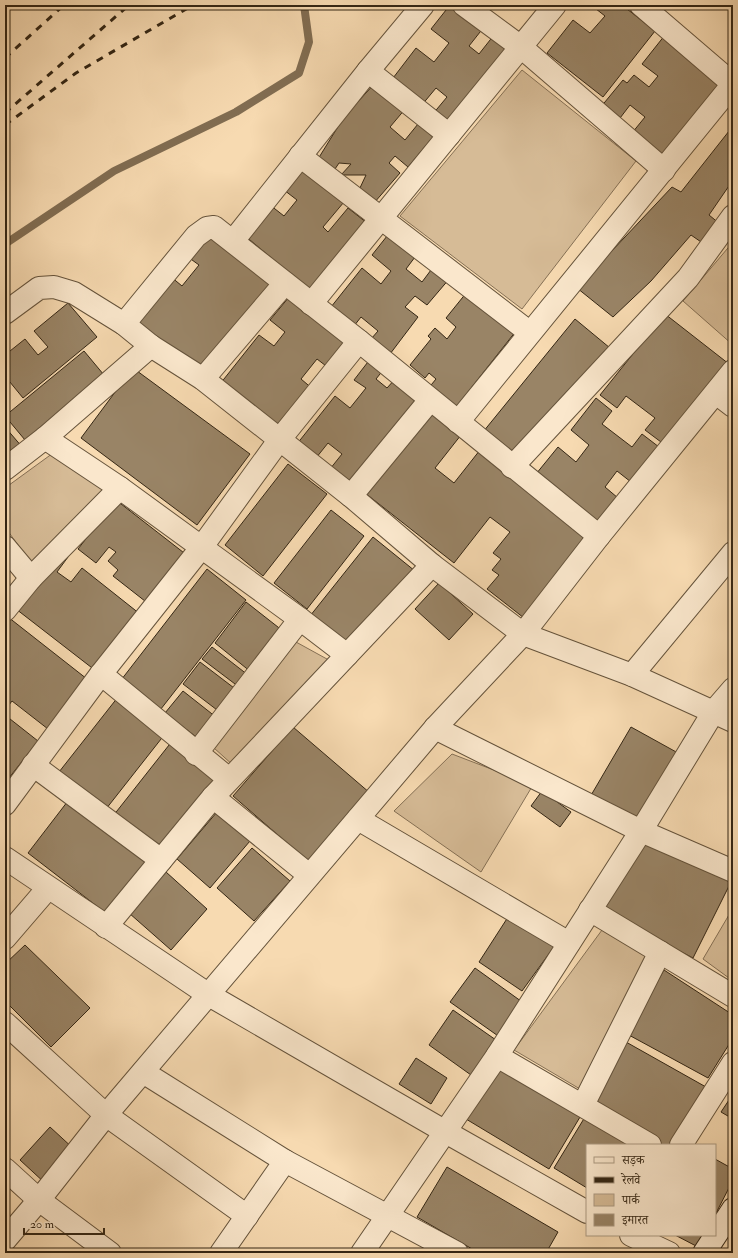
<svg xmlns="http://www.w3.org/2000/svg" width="738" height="1258" viewBox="0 0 738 1258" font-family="'IM FELL Double Pica','Noto Serif Devanagari',serif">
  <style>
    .green { fill: #d6bb96; stroke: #857055 }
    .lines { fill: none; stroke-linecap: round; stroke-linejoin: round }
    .stream { stroke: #816d52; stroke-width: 8 }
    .building { fill: #998466; stroke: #342614 }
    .street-casing { stroke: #65533b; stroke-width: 24 }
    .secondary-casing { stroke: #342614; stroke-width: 24 }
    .street { stroke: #fae7cc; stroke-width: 22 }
    .secondary { stroke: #fae7cc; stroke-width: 22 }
    .rail { stroke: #342614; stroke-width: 3; stroke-dasharray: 7 7; stroke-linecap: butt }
  </style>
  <rect width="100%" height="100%" fill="#f7dab1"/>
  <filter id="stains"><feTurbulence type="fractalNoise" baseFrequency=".005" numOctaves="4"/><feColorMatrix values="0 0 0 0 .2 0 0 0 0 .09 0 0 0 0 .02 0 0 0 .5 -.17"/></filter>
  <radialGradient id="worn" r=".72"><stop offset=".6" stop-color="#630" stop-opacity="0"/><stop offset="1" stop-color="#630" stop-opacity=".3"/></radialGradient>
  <g class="green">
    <path d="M522,70L636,161L522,309L400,216Z"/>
    <path d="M733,242V345L683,301Z"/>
    <path d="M60,448L110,486L33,566L5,527V488Z"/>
    <path d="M296,642L336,664L234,766L214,748Z"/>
    <path d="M452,754L533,785L481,872L394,811Z"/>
    <path d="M733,908V981L703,959Z"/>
    <path d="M602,930L649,955L580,1089L514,1050Z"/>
  </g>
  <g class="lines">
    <path class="stream" d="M5,244L114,171L236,112L299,73L309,42L304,5"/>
  </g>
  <g class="building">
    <path d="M450,5H456L484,27L469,46L479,54L494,35L508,46L446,126L432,115L447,97L436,88L421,106L390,82L416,48L434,62L449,43L431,29Z"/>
    <path d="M591,5H622L655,31L603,97L547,53L573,20L590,33L605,16Z"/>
    <path d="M665,35L722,81L661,157L632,133L645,117L630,105L617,122L600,108L623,80L627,83L634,75L649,87L658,76L642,64Z"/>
    <path d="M376,82L406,108L390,127L405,140L418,124L433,137L408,167L395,156L389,163L400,173L374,203L359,190L366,175H341L351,164L339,163L335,169L318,159L344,117Z"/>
    <path d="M733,126V180L709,215L720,224L704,244L691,235L651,281L613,317L577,288L672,187L681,192Z"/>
    <path d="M302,167L344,202L323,227L328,232L348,208L367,223L311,291L244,235L270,205L284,216L297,200L284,190Z"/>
    <path d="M207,231L272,282L203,371L134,323L170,276L182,286L199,265L188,257Z"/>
    <path d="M391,231L418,253L406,269L422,282L434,266L450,278L427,305L415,296L405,307L418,317L390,354L371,339L378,331L361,317L354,326L331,307L362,268L381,284L391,271L372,255Z"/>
    <path d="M467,292L516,331L453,411L427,390L436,379L429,373L425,378L410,365L431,339L428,336L435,328L447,339L456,327L446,318Z"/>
    <path d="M289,297L350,344L330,369L317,359L301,379L314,390L281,431L220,384L259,335L274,346L285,332L270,320Z"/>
    <path d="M68,303L97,337L23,398L5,376V355L25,339L38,355L48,347L34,331Z"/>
    <path d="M665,314L729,364L665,445L645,430L655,418L626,396L617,408L600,395Z"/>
    <path d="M575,319L610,348L513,457L483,432Z"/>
    <path d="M84,351L109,381L30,446L5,416Z"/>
    <path d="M371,358L384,369L376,379L387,388L396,378L425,401L351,494L326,474L342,454L328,443L312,463L293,449L335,396L350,408L366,388L354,380Z"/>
    <path d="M133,368L250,454L197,525L81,438Z"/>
    <path d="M596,398L612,411L602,424L632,447L642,434L659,447L631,482L617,471L605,487L618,498L598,523L536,474L558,447L576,462L589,445L571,430Z"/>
    <path d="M430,411L461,435L435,468L454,483L480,450L589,535L524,618L487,589L499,575L492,570L501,559L493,553L510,532L490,517L454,563L365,493Z"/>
    <path d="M5,427L23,448L5,462Z"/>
    <path d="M288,464L327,494L263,576L225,545Z"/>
    <path d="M116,500L188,556L150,605L113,576L118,570L108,561L116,552L109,547L96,563L78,549Z"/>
    <path d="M331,510L364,536L307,609L274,583Z"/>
    <path d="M373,537L415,571L351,649L310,616Z"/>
    <path d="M61,552L68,557L57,572L71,582L82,568L140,614L96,671L16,609Z"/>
    <path d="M207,569L246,600L157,714L118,684Z"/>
    <path d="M439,583L473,614L449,640L415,609Z"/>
    <path d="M246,602L283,631L251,672L215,643Z"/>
    <path d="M8,617L87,679L48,729L12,701L5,710V620Z"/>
    <path d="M212,647L248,675L239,687L202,659Z"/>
    <path d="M200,662L238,691L221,713L183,684Z"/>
    <path d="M183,691L221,721L204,743L165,713Z"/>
    <path d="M118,697L165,734L106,809L59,772Z"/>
    <path d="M5,715L38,741L5,783Z"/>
    <path d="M293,727L370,793L309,862L233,796Z"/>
    <path d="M631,727L678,753L636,824L590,797Z"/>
    <path d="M173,740L218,775L159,852L113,816Z"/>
    <path d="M542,791L571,812L560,827L531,806Z"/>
    <path d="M71,797L150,859L107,914L28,853Z"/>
    <path d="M217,812L250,841L210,888L177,859Z"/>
    <path d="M642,836L731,882L693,958L603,912Z"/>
    <path d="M252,848L290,881L254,921L217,888Z"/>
    <path d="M166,872L207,909L171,950L129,913Z"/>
    <path d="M510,914L556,944L522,991L479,962Z"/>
    <path d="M25,945L90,1008L51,1047L5,1001V964Z"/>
    <path d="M475,968L525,1004L501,1038L450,1002Z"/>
    <path d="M664,970L733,1015V1038L708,1078L627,1034Z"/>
    <path d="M453,1010L496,1040L471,1075L429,1045Z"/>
    <path d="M626,1042L706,1087L672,1145H659L590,1105Z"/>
    <path d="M416,1058L447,1078L431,1104L399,1084Z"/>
    <path d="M500,1062L583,1112L549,1169L466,1119Z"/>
    <path d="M733,1094V1119L721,1112Z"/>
    <path d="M588,1112L643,1145H587V1188L554,1168Z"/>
    <path d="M50,1127L75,1150L46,1184L20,1160Z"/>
    <path d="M715,1159L733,1169V1180L715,1215Z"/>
    <path d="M447,1167L558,1232L546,1253H479L417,1217Z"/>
    <path d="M675,1235H705L698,1247Z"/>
  </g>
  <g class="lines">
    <defs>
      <g id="street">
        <path d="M464,5L521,47L664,170"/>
        <path d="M641,5L733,84"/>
        <path d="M368,71L449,135"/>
        <path d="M300,156L529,332"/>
        <path d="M233,241L368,71L423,5"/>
        <path d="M311,304L555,5"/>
        <path d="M5,313L39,288L54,287L74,293L124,324L151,346L203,379L351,496L432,565L523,634L632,675L733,721"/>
        <path d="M124,324L196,236L207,228L214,227L359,341L599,536"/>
        <path d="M203,379L285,283"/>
        <path d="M716,393L733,406"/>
        <path d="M458,422L733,84"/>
        <path d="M45,438L120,488L300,619L347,655"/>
        <path d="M512,467L688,278L733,216"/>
        <path d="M5,469L45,438L151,346"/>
        <path d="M351,496L430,400"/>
        <path d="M5,547L31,578"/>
        <path d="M5,610L31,578L120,488"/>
        <path d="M101,674L229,779"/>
        <path d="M632,675L733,553"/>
        <path d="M435,728L641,831L733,871"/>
        <path d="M196,754L300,619"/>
        <path d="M33,765L161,860"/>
        <path d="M213,797L309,875"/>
        <path d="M5,804L101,674L201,548L280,439L359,341"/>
        <path d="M358,819L569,943"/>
        <path d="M5,858L209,995L444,1131L587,1212"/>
        <path d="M590,910L733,996"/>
        <path d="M106,927L213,797L432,565"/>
        <path d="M5,938L48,888"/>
        <path d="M5,1023L106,1115L247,1216"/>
        <path d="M497,1056L650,1145"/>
        <path d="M143,1072L285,1161L221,1253"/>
        <path d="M583,1105L660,952"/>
        <path d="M681,1145L733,1063"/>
        <path d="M285,1161L457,1253"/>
        <path d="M5,1169L39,1200L110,1253"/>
        <path d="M631,1235L669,1253"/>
        <path d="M5,1240L39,1200L106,1115L435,728L523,634L599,536L733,371"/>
        <path d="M362,1253L497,1056L641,831L714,711L733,689"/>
      </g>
      <path id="secondary" d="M704,1253L733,1209"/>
    </defs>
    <use href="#street" class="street-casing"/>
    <use href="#secondary" class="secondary-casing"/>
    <use href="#street" class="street"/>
    <use href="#secondary" class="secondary"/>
    <g class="rail">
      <path d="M5,58L64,5"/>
      <path d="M5,113L129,5"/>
      <path d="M5,125L76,73L193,5"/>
    </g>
  </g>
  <rect width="738" height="1258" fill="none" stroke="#f7dab1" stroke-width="20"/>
  <rect x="6" y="6" width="726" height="1246" fill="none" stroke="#342614" stroke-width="2"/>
  <rect x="10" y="10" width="718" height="1238" fill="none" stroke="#342614"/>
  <rect x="586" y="1144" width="130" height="92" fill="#fae7cc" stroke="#ab9a82"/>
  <rect x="594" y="1157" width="20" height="6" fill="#fae7cc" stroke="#ab9a82"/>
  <text x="622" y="1164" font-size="12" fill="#342614">सड़क</text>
  <rect x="594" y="1177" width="20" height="6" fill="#342614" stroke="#ab9a82"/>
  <text x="622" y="1184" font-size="12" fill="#342614">रेलवे</text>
  <rect x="594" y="1194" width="20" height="12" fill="#d6bb96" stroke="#ab9a82"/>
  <text x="622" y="1204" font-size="12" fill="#342614">पार्क</text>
  <rect x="594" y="1214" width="20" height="12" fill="#998466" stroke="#ab9a82"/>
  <text x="622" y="1224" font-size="12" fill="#342614">इमारत</text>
  <path d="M24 1228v6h80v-6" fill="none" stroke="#342614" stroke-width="2"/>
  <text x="30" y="1228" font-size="12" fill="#342614" stroke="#fae7cc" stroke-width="3" paint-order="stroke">20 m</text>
  <rect width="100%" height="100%" filter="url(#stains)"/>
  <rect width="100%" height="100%" fill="url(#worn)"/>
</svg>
